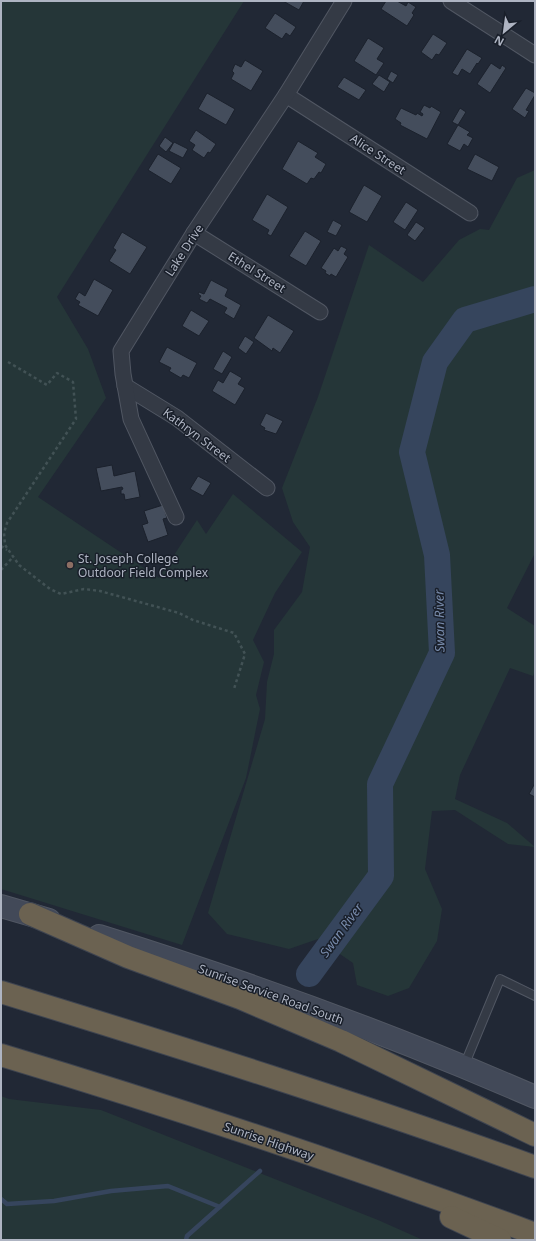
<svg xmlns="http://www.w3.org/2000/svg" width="536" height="1241" viewBox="0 0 536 1241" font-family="'Noto Sans',sans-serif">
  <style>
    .green { fill: #253638 }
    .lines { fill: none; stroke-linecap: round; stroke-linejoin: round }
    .stream { stroke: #36455d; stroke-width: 4.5 }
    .river { stroke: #36455d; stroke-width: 26 }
    .building { fill: #444d5c; stroke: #1b212c }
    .service-casing { stroke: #515763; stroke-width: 10 }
    .minor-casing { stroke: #515763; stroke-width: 17 }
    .secondary-casing { stroke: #515763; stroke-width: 24 }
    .motorway-casing { stroke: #3e4450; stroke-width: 24 }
    .path { stroke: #425255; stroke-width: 2.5; stroke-dasharray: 3 3; stroke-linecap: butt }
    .service { stroke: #343a45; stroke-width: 8 }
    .minor { stroke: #343a45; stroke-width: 15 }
    .secondary { stroke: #424958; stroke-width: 22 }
    .motorway { stroke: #6b6251; stroke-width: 22 }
    .education-dot { fill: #8d6e63; stroke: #191f2a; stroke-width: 1.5 }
    .labels { text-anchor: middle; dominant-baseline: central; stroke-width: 3; stroke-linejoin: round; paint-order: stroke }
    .street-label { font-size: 12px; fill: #aeb4c2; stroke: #191f2a }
    .poi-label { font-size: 12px; fill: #aeb4c2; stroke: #191f2a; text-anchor: start }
    .water-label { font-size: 13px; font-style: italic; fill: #778aaa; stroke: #191f2a }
  </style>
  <rect width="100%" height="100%" fill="#212835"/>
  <g class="green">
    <path d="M1,1H244L57,297L88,349L106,398L38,497L159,578L197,520L206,534L233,494L302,552L275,593L253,640L264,662L256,695L260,709L246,778L182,945L1,889Z"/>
    <path d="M535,170V553L507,608L535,626V671L533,676L510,668L460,775L455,799L507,823L535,847L508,844L455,810L432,811L425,869L442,909L437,941L409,988L388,996L357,985L353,963L318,939L289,949L248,939L227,934L208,913L265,719L267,682L274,654V630L302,592L310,547L293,522L282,488L318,397L369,245L423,282L459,240L480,229L489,230L517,178Z"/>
    <path d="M1,1096L9,1099L101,1110L378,1220L423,1240H1Z"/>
  </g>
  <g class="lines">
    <g class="stream">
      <path d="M1,1199L7,1204L54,1201L111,1191L168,1186L220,1207"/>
      <path d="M186,1240L187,1236L260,1171"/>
    </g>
    <path class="river" d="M309,974L381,876L380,784L442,653L437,555L412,452L435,362L465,320L535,299"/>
  </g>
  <g class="building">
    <path d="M283,1H304L299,10Z"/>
    <path d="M386,1H397L406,6L408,2L416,7L412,13L414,15L407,26L381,9Z"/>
    <path d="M275,13L296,27L290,36L286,33L282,39L265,28Z"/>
    <path d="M433,34L447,43L439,55L436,54L432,60L421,52Z"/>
    <path d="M368,38L384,48L377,59L384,63L376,75L354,61Z"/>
    <path d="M467,49L482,58L478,64L477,63L470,74L462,69L458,76L452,73Z"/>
    <path d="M245,60L263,71L251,91L231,79L234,73L232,71L235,64L241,67Z"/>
    <path d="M491,63L500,69L502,65L506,68L490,93L477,84Z"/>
    <path d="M391,71L398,75L393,83L387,79Z"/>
    <path d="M379,75L390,82L384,92L372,84Z"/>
    <path d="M344,77L366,90L359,100L337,87Z"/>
    <path d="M526,88L535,93V95L526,110L529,111L525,118L512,109Z"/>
    <path d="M207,93L235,109L226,125L198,109Z"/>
    <path d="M424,105L430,108L431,106L441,112L427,139L400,125L401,123L395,119L401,108L416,115L417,113L422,116L423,114L420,112Z"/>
    <path d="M460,108L466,112L458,125L452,122Z"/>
    <path d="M458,125L470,132L467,135L473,138L468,147L464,144L460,151L447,144Z"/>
    <path d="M196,130L216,144L210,153L208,152L204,158L192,150L195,145L189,141Z"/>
    <path d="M165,137L173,143L166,152L159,146Z"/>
    <path d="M298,141L318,153L315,157L326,164L321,173L319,172L314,179L311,178L307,184L282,169Z"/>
    <path d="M174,142L188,149L183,158L169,151Z"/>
    <path d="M158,154L181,168L171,184L148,170Z"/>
    <path d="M475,154L499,167L492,181L467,169Z"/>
    <path d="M364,185L382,196L367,222L349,212Z"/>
    <path d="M267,194L288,207L271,236L267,234L269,230L252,220Z"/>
    <path d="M406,202L418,210L405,230L393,222Z"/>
    <path d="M333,220L342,225L336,236L327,232Z"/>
    <path d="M416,222L425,228L415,241L407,235Z"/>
    <path d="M305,231L321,241L306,266L289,256Z"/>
    <path d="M122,232L147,247L130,274L109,261L116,250L113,248Z"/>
    <path d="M341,246L347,249L344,254L348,257L336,277L331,274L330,276L325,273L326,271L321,268L334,248L338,251Z"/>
    <path d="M94,279L113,290L98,316L78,305L80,302L75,299L79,292L85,296Z"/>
    <path d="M211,280L228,289L225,296L241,305L234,319L224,313L227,308L210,299L207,303L199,299L201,296L198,294L199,292L204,294Z"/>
    <path d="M191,310L209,321L199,336L182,326Z"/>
    <path d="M268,315L294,331L280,353L273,348L272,351L254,338Z"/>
    <path d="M245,336L254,342L246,354L238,348Z"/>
    <path d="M167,347L197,363L189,378L183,375L181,378L169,371L171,368L159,362Z"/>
    <path d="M223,351L232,357L222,374L213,369Z"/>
    <path d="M230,371L242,378L238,384L245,388L235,405L212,391L218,380L223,383Z"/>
    <path d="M266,413L283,421L276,434L264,430L265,428L260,425Z"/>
    <path d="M112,465L114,476L135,471L140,497L125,500L124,494H121V490L123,489L122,487L101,491L96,468Z"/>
    <path d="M198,476L211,483L203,496L190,489Z"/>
    <path d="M163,505L167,518L163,519L168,535L148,542L142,525L148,523L144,511Z"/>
    <path d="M535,783V797L529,794Z"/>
  </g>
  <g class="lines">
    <defs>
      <path id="service" d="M464,1066L500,979L535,996"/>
      <g id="minor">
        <path d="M451,1L535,55"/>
        <path d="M286,95L470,213"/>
        <path d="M194,233L320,312"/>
        <path d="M125,386L177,418L267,488"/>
        <path d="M176,517L131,419L123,374L121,351L194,233L286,95L344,1"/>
      </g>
      <g id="secondary">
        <path d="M1,906L49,920"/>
        <path d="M99,936C247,982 393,1035 535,1097"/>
      </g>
      <g id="motorway">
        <path d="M30,914L128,957L240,998L341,1041L535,1135"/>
        <path d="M1,992C180,1047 359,1103 535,1167"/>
        <path d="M1,1055C181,1109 359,1169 535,1234"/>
        <path d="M451,1217L500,1240"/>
      </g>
    </defs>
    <use href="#service" class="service-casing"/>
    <use href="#minor" class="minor-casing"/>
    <use href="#secondary" class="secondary-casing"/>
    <use href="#motorway" class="motorway-casing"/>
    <g class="path">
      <path d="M8,362L47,385L57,373L73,382L76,419L7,523L4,533L5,545L19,565L50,589L61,594L84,589L100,591L179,613L193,620L234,633L245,654L234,689"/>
      <path d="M1,546L7,550"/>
      <path d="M1,570L13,557"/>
    </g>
    <use href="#service" class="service"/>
    <use href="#minor" class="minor"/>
    <use href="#secondary" class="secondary"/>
    <use href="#motorway" class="motorway"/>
  </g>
  <circle class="education-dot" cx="70" cy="565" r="4"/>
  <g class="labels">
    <g class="street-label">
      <text transform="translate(378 154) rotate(33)">Alice Street</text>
      <text transform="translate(184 250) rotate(-57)">Lake Drive</text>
      <text transform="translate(257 272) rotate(32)">Ethel Street</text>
      <text transform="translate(197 435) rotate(37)">Kathryn Street</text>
      <text transform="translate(271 994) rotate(20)">Sunrise Service Road South</text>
      <text transform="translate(269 1141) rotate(19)">Sunrise Highway</text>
    </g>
    <g class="poi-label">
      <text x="78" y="558">St. Joseph College<tspan x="78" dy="14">Outdoor Field Complex</tspan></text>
    </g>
    <g class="water-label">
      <text transform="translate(439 621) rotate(-91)">Swan River</text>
      <text transform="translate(341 930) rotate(-54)">Swan River</text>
    </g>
  </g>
  <rect width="536" height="1241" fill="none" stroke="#aeb4c2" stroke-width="4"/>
  <g transform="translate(504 32) rotate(209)" stroke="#191f2a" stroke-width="3" paint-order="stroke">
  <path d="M0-3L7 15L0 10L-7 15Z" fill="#aeb4c2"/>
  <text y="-6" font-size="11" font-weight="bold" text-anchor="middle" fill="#aeb4c2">N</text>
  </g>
</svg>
